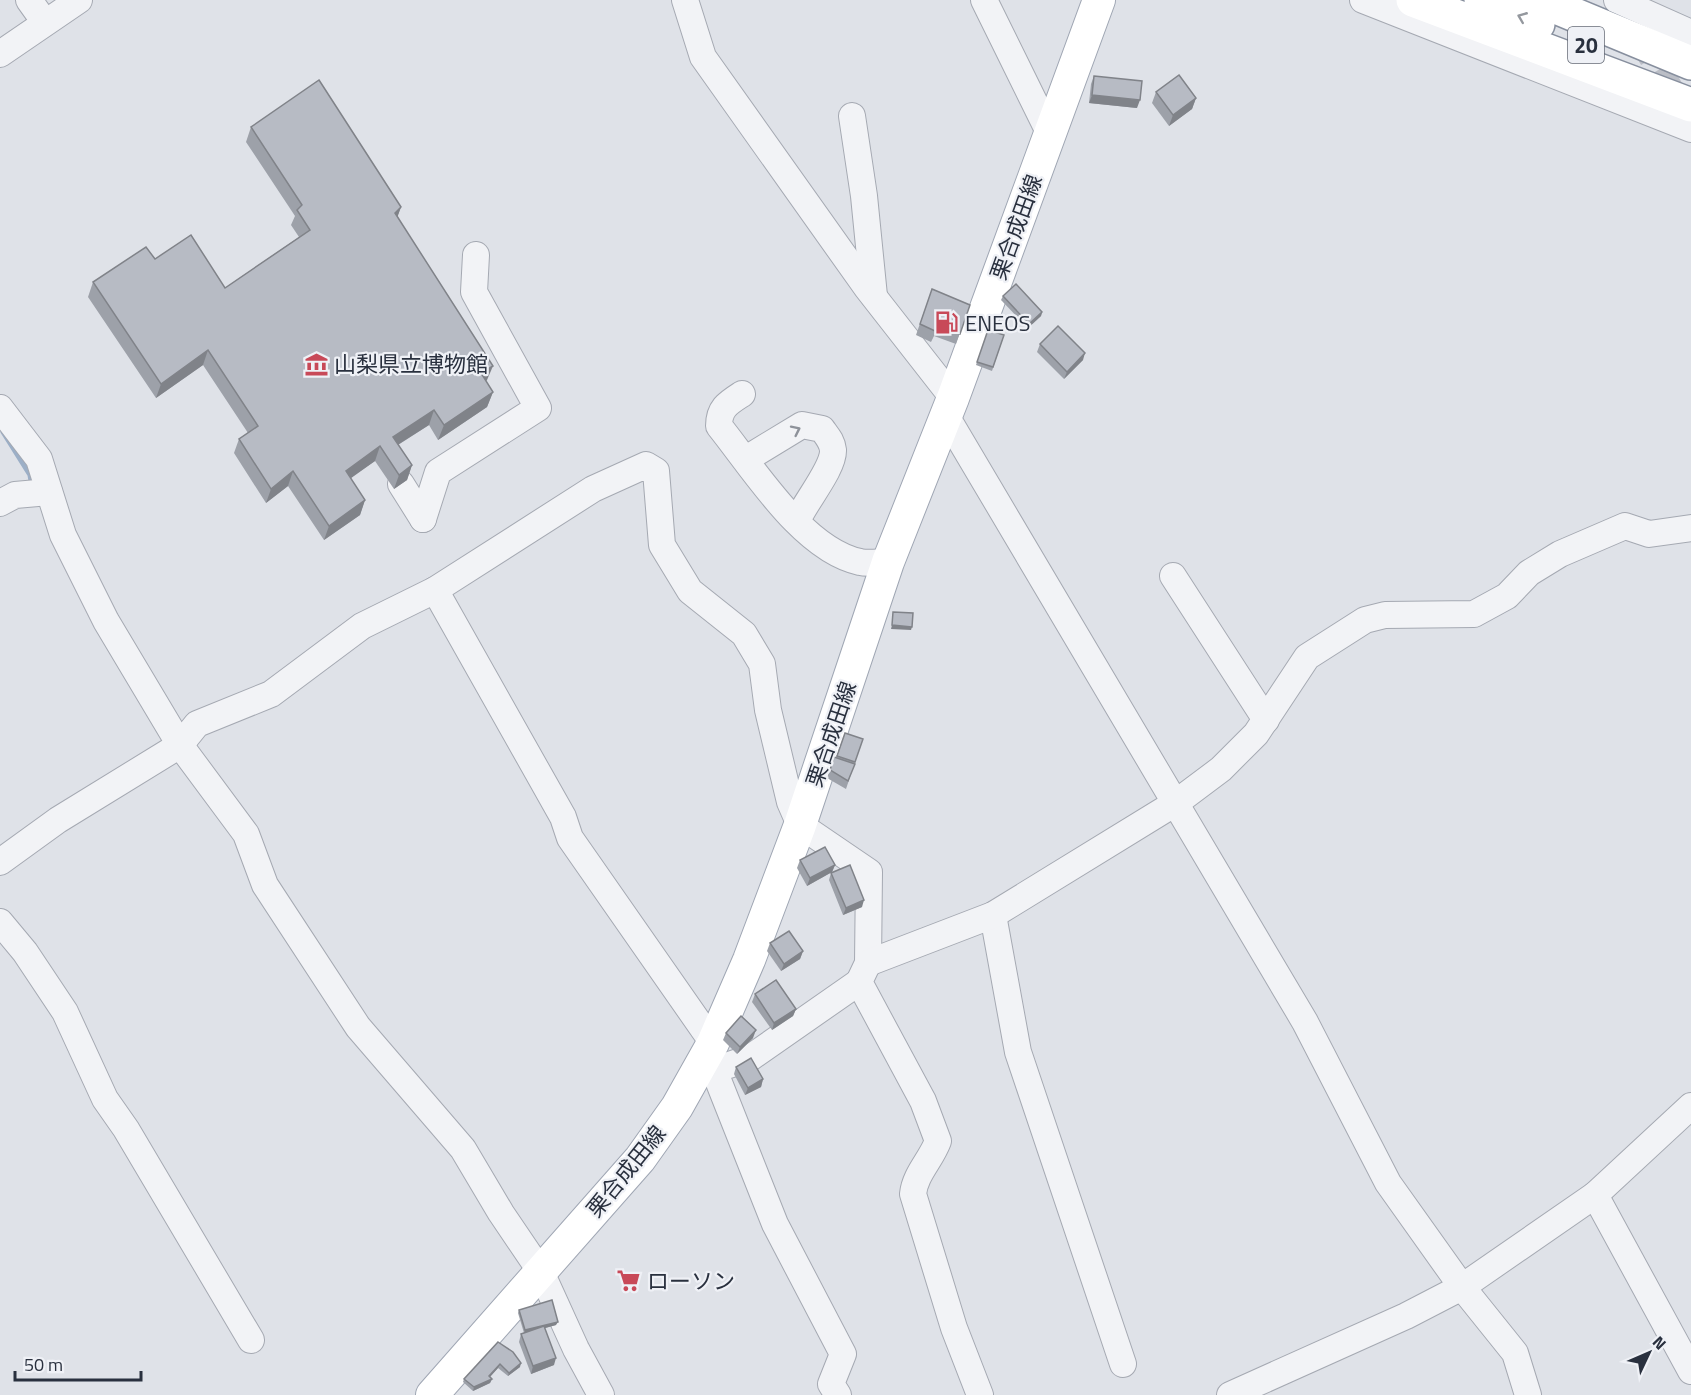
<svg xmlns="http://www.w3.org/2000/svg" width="1691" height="1395" viewBox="0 0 1691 1395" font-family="'Titillium Web','Noto Sans JP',sans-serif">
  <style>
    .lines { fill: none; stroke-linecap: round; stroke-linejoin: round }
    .stream { stroke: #9cafc7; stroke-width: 5 }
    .minor-tunnel { stroke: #bbbec6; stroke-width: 26; stroke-dasharray: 26 13; stroke-linecap: butt }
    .minor-casing { stroke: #a5a9b2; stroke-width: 28 }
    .major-casing { stroke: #9fa6b3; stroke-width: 34 }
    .highway-casing { stroke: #878f9e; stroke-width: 36 }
    .minor { stroke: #f2f3f6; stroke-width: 26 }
    .major { stroke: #fff; stroke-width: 32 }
    .highway { stroke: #fff; stroke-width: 33 }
    .wall { fill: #9da1a9 }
    .shaded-wall { fill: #808389 }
    .building { fill: #b7bbc4; stroke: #808389; stroke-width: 1.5 }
    .oneway { stroke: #94989e }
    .oneway2 { stroke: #8e929a }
    .labels { text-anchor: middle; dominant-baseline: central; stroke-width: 4.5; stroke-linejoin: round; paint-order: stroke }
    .shield { fill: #eff1f6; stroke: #646a75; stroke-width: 1.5 }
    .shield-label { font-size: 21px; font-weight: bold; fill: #29303e }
    .street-label { font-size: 22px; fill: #29303e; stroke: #eff1f6 }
    .poi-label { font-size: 22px; fill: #29303e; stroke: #eff1f6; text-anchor: start }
  </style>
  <rect width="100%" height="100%" fill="#dfe2e8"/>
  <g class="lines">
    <path class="stream" d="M3,432L30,475L32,487"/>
    <path class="minor-tunnel" d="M1639,36L1680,105"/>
    <defs>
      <g id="minor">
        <path d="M29,0L44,21"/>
        <path d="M685,0L703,57L867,288L953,398"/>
        <path d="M984,0L1050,134"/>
        <path d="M1363,0L1691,129"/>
        <path d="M1617,0L1691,33"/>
        <path d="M0,54L79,0"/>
        <path d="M852,116L864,196L874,296"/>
        <path d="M742,394C728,403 719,408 719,426C753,468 803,550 860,562C868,564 879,562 888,562"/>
        <path d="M0,408L39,459L63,535L106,621L180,745L246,834L265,885L358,1027L463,1149L501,1213L541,1272L576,1349L601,1395"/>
        <path d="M946,416L1305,1022L1388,1183L1462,1287L1515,1353L1528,1395"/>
        <path d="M746,459L802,425L822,429C827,436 832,441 833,450C834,468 805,502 797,521"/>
        <path d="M401,484L423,519"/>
        <path d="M0,503L15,495L49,492"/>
        <path d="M423,519L438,472L538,408L474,292L476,255"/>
        <path d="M1173,576L1266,720"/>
        <path d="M435,590L563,817L570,838L713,1043"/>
        <path d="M0,862L58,820L180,745L197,724L271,694L362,626L435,590L593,489L646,465L656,471L662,545L690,591L744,634L762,664L768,710L790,802L800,825L869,872L868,963L859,982L923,1101L938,1141C931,1160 915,1174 913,1194L954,1328L980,1395"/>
        <path d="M993,915L1018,1052L1123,1364"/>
        <path d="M0,922L25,952L65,1012L105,1099L126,1129L251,1340"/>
        <path d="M868,963L993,915L1177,802L1221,769L1256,734L1307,657L1365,620L1385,615L1474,614L1507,596L1529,573L1560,554L1625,526L1649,534L1691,528"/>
        <path d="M1595,1195L1691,1371"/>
        <path d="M838,1395L831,1384L843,1354L775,1224L714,1070L750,1058L859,982"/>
        <path d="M1230,1395L1406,1316L1462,1287L1595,1195L1691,1106"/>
      </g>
      <path id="major" d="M432,1395L640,1159L677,1107L713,1043L749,960L800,825L888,562L953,398L1099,0"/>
      <g id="highway">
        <path d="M1413,0L1691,105"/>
        <path d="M1481,0L1538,24"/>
        <path d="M1539,0L1691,63"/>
      </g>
    </defs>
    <use href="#minor" class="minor-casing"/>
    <use href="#major" class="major-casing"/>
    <use href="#highway" class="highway-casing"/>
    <use href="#minor" class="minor"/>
    <use href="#major" class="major"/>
    <use href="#highway" class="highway"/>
  </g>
  <g class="wall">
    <path d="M1094,76L1137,108L1089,103L1091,84Z"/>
    <path d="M1156,92L1196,98L1192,109L1169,126L1152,103Z"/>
    <path d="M251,127L401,207L397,217L487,380L486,381L493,392L487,407L438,440L429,425L398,445L412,465L407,480L394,489L375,461L350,478L365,500L360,515L324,540L288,486L266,503L234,453L239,439L248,433L203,365L156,398L88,297L93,282L155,259L225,288L299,237L291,225L295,216L246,142Z"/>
    <path d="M932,289L970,305L956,344L934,336L931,342L916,335Z"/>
    <path d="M1003,296L1042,312L1041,316L1028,328L1001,300Z"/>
    <path d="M988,330L1004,335L992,371L976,365Z"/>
    <path d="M1040,344L1083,360L1064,379L1037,352Z"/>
    <path d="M845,733L855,762L846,789L827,778L834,757H836Z"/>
    <path d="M800,860L835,865L832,872L807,886L797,868Z"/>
    <path d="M831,873L862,907L843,915L829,880Z"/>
    <path d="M770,943L803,951L800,959L781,971L767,951Z"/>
    <path d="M755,994L796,1009L793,1016L772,1030L752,1002Z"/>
    <path d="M726,1033L753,1038L737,1054L723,1040Z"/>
    <path d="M736,1067L763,1079L761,1087L745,1095L734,1074Z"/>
    <path d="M519,1310L556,1325L545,1328L554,1365L531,1374L519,1342L521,1334L524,1333L518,1313Z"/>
    <path d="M498,1342L520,1367L508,1376L498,1368L490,1377L492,1379L490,1383L473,1391L463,1382L464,1379Z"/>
  </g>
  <g class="shaded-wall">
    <path d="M1092,95L1140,100L1137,108L1089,103Z"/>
    <path d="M1196,98L1192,109L1169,126L1173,115Z"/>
    <path d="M401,207L396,221L395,213Z"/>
    <path d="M1042,312L1041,316L1028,328L1029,324Z"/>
    <path d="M208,350L203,365L156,398L161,384Z"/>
    <path d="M1085,353L1083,360L1064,379L1067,372Z"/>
    <path d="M493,366L487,380L475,388L481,373Z"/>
    <path d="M493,392L487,407L438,440L444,425Z"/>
    <path d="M434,410L429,425L388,451L393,437Z"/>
    <path d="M380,446L375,461L340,486L346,471Z"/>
    <path d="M412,465L407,480L394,489L399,475Z"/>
    <path d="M293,471L288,486L266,503L271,489Z"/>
    <path d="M365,500L360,515L324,540L329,526Z"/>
    <path d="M892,625L912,627L911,630L891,629Z"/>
    <path d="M835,865L832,872L807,886L810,878Z"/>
    <path d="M864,900L862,907L843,915L846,908Z"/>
    <path d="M803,951L800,959L781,971L784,964Z"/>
    <path d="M796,1009L793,1016L772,1030L774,1023Z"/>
    <path d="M756,1030L753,1038L737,1054L740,1047Z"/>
    <path d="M763,1079L761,1087L745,1095L748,1088Z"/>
    <path d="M558,1322L556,1325L524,1334L525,1330Z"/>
    <path d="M556,1358L554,1365L531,1374L533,1366Z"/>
    <path d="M521,1363L520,1367L508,1376L509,1373Z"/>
    <path d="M500,1364L498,1368L488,1379L489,1376Z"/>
    <path d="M492,1379L490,1383L473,1391L474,1387Z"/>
  </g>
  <g class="building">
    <path d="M1179,75L1196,98L1173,115L1156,92Z"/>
    <path d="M1094,76L1142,81L1140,100L1092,95Z"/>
    <path d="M319,80L401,207L395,213L493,366L481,373L493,392L444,425L434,410L393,437L412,465L399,475L380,446L346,471L365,500L329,526L293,471L271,489L239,439L258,426L208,350L161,384L93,282L146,247L155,259L191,235L225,288L310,230L297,210L302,205L251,127Z"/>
    <path d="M1016,284L1042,312L1029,324L1003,296Z"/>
    <path d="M932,289L970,305L960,334L938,325L935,331L920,324Z"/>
    <path d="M1058,326L1085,353L1067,372L1040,344Z"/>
    <path d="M988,330L1004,335L993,367L977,362Z"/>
    <path d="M893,612L913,613L912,627L892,625Z"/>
    <path d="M845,733L863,739L855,762L837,756Z"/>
    <path d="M834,757L855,764L848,781L830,770Z"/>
    <path d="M825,847L835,865L810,878L800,860Z"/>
    <path d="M850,865L864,900L846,908L831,873Z"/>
    <path d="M789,931L803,951L784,964L770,943Z"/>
    <path d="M776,980L796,1009L774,1023L755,994Z"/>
    <path d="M741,1016L756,1030L740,1047L726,1033Z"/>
    <path d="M751,1058L763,1079L748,1088L736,1067Z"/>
    <path d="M552,1300L558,1322L525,1330L519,1310Z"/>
    <path d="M544,1326L556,1358L533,1366L521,1334Z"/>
    <path d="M498,1342L513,1352L521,1363L509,1373L500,1364L489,1376L492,1379L474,1387L464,1379Z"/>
  </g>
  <defs><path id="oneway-chevron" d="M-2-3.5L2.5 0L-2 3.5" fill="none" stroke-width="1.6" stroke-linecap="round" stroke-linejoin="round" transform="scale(1.5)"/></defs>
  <use class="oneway" href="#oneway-chevron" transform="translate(1522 17) rotate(-158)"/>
  <use class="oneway2" href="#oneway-chevron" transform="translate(796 430) rotate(-26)"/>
  <defs>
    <symbol id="fuel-bare" viewBox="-9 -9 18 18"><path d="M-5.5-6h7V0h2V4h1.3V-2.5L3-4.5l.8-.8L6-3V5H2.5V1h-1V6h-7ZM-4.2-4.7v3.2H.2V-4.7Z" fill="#c84958" stroke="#eff1f6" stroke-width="2.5" paint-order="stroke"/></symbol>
    <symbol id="museum-bare" viewBox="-9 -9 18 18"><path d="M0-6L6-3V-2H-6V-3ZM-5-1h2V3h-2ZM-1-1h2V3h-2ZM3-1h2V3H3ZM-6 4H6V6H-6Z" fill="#c84958" stroke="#eff1f6" stroke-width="2.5" paint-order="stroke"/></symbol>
    <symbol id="supermarket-bare" viewBox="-9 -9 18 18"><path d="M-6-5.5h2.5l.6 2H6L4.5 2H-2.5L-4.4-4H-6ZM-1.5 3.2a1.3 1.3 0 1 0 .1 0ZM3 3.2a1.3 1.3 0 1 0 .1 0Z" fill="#c84958" stroke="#eff1f6" stroke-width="2.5" paint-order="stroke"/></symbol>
  </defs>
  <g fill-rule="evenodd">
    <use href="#fuel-bare" x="930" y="306" width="33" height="33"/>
    <use href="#museum-bare" x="300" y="348" width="33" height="33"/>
    <use href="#supermarket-bare" x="612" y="1264" width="33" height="33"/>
  </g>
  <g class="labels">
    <rect class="shield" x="1568" y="27" width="36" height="36" rx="4.5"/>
    <g class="shield-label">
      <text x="1586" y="45">20</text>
    </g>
    <g class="street-label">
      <text transform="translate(1016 227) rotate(-70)">栗合成田線</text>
      <text transform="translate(831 734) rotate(-71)">栗合成田線</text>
      <text transform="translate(626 1171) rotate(-51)">栗合成田線</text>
    </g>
    <g class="poi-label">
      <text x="965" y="323">ENEOS</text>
      <text x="334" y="364">山梨県立博物館</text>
      <text x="647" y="1281">ローソン</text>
    </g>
  </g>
  <g transform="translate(1649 1353) rotate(46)" stroke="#eff1f6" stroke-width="4.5" paint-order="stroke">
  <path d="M0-4.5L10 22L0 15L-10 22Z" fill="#29303e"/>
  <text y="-9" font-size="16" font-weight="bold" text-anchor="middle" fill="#29303e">N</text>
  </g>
  <path d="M15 1371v9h126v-9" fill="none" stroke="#29303e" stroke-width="3"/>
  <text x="24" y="1371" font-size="18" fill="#29303e" stroke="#eff1f6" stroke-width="4.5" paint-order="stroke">50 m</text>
</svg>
